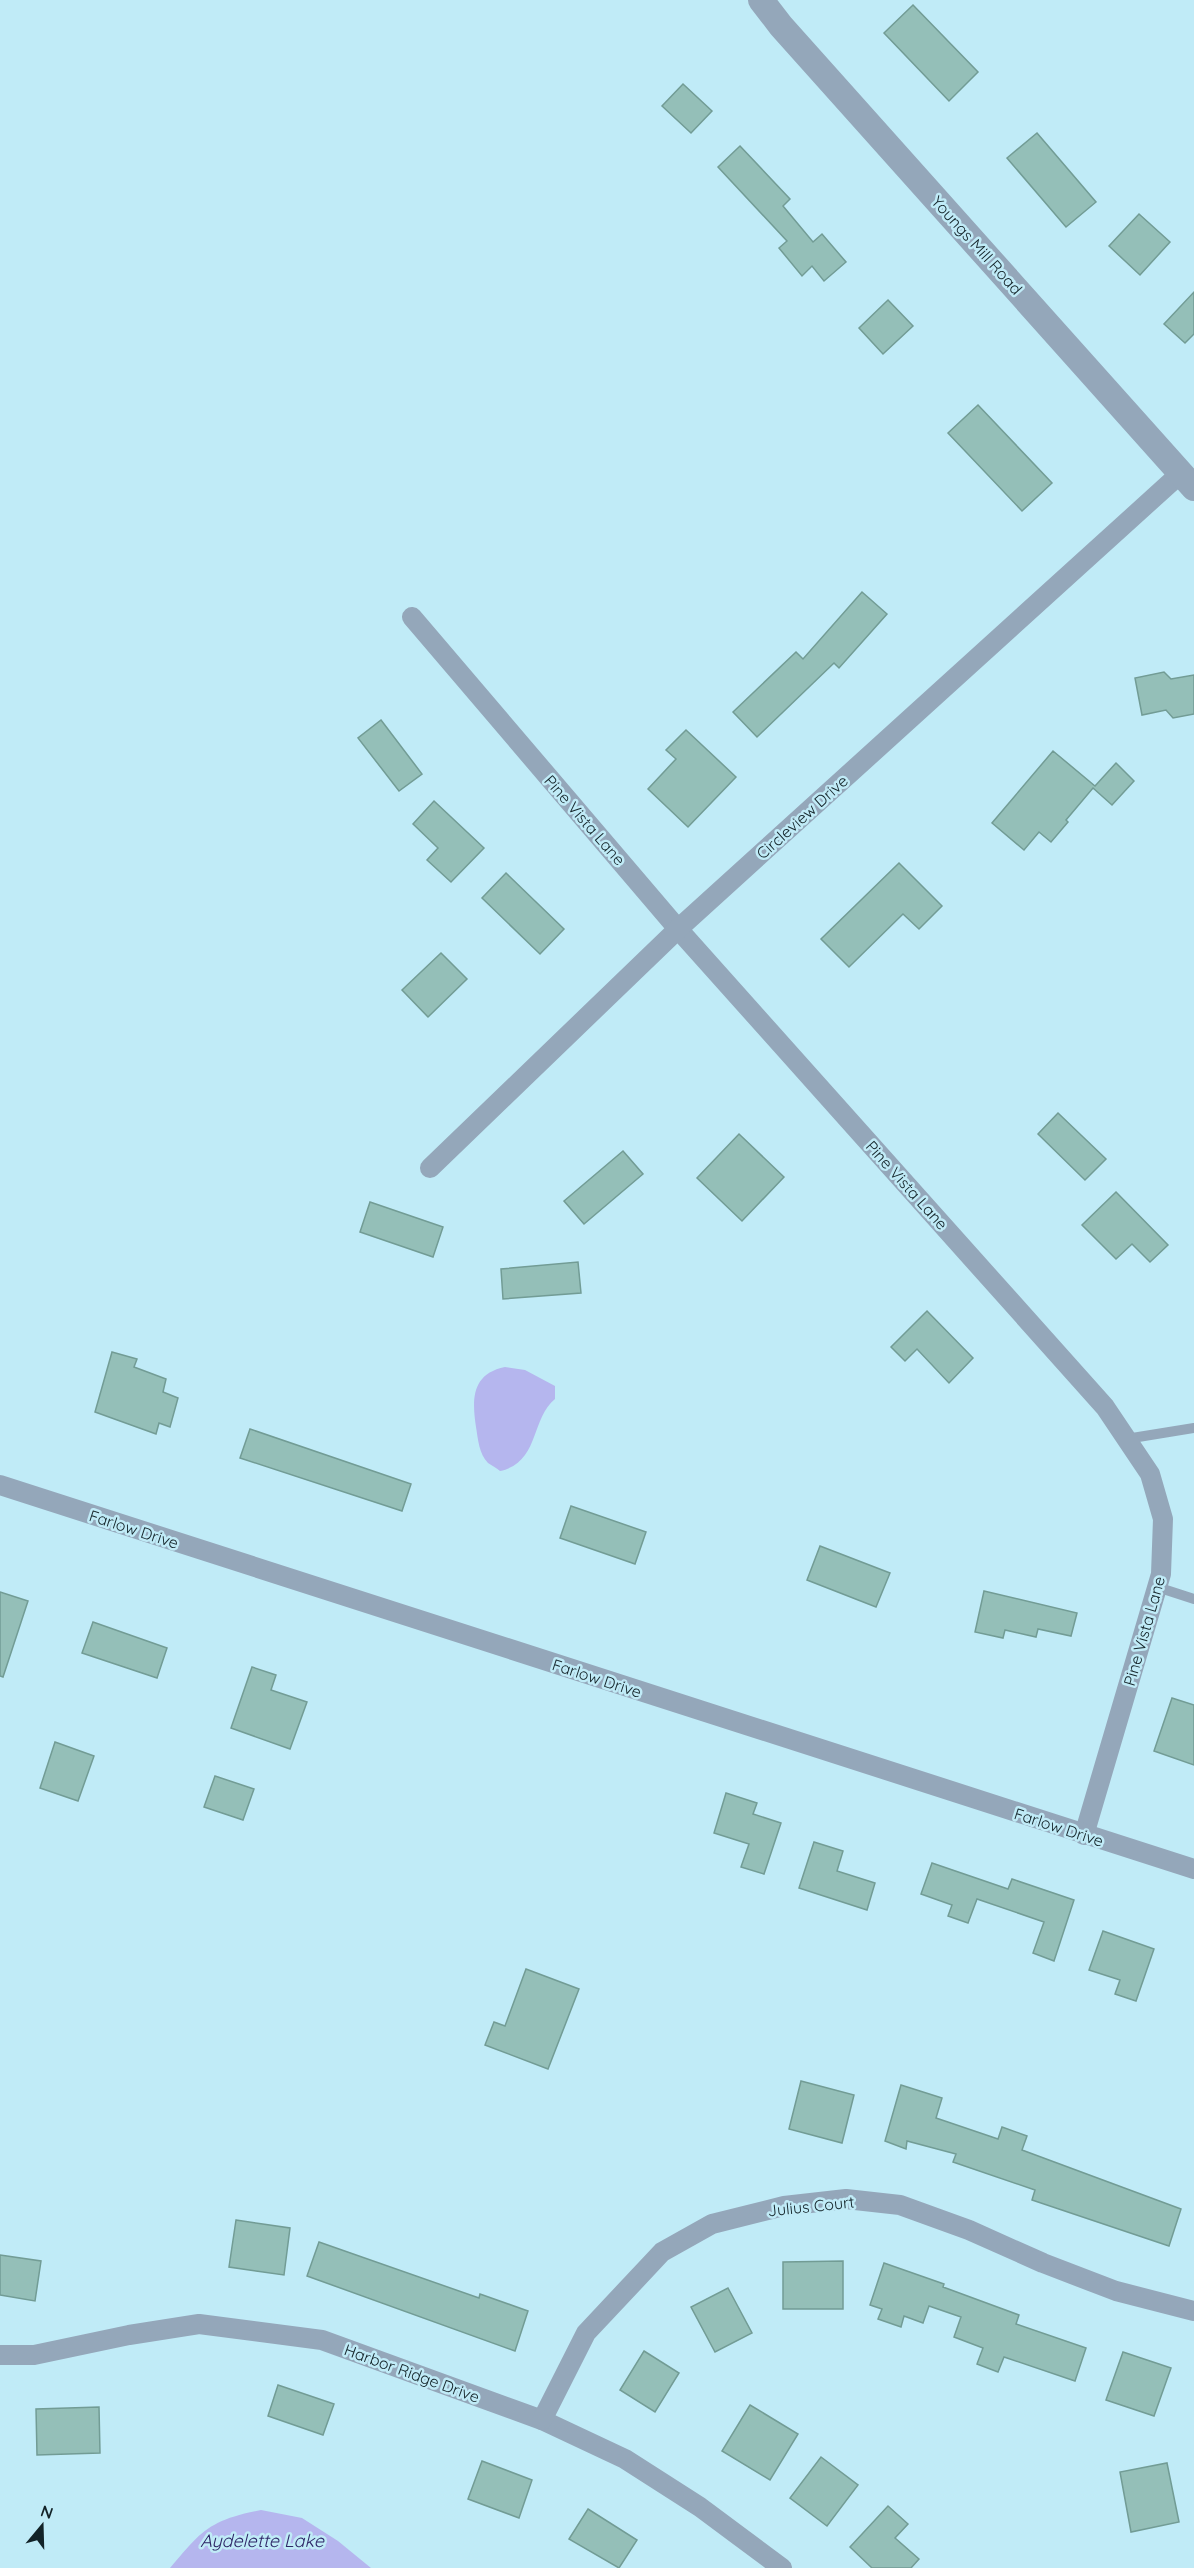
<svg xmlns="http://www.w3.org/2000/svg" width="1194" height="2568" viewBox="0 0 1194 2568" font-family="Quicksand,sans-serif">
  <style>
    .water { fill: #b5b6ee }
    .building { fill: #94bfb8; stroke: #729c95; stroke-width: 1.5 }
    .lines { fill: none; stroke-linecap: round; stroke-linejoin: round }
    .service { stroke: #94a7ba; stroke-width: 10 }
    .minor { stroke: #94a7ba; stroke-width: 20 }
    .tertiary { stroke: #94a7ba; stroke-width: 26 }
    .labels { text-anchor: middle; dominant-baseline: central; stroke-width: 5; stroke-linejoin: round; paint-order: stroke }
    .street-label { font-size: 16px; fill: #132328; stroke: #c0ebf7 }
    .water-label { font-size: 18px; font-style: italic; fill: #2d2566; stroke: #c0ebf7 }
  </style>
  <rect width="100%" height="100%" fill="#c0ebf7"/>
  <g class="water">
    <path d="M505,1367L525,1370L555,1386V1399C530,1420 540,1462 500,1471C497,1468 492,1466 488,1463C479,1454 478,1439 476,1427C472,1400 471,1374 505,1367Z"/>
    <path d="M261,2510L302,2518L338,2541L371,2568H170C202,2530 210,2520 261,2510Z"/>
  </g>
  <g class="building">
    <path d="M913,5L978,72L949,101L884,33Z"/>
    <path d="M683,84L712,111L691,133L662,106Z"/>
    <path d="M1037,133L1096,202L1066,227L1007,158Z"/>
    <path d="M740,146L790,199L783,206L813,242L822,234L846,262L824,281L812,266L802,276L779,248L787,241L718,167Z"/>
    <path d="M1139,214L1170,242L1140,275L1109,246Z"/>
    <path d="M1194,292V334L1185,343L1164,324Z"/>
    <path d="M888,300L913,326L883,354L859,328Z"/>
    <path d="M978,405L1052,483L1022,511L948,433Z"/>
    <path d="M862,592L887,614L839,668L834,663L757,737L733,712L796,652L803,659Z"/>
    <path d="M1164,672L1171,679L1194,675V714L1173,718L1166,710L1142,715L1135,678Z"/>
    <path d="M381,720L422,774L399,791L358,738Z"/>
    <path d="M686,730L736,777L688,827L648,789L676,759L666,750Z"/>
    <path d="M1053,751L1095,786L1116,763L1134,781L1112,805L1093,788L1066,820L1068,822L1051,842L1039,832L1024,850L992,823Z"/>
    <path d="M434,801L484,848L451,882L427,860L438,848L413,824Z"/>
    <path d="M899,863L942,906L919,929L903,914L849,967L821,939Z"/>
    <path d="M506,873L564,929L540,954L482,898Z"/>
    <path d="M441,953L467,979L428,1017L402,990Z"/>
    <path d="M1058,1113L1106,1159L1085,1180L1038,1134Z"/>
    <path d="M739,1134L784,1177L742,1221L697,1178Z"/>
    <path d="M623,1151L643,1174L584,1224L564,1201Z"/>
    <path d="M1116,1192L1168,1245L1150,1262L1132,1244L1116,1259L1082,1225Z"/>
    <path d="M370,1202L443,1227L433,1257L360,1232Z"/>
    <path d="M578,1262L581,1293L503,1299L501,1269Z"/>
    <path d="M927,1311L973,1358L949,1383L917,1349L905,1361L891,1347Z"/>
    <path d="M112,1352L137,1359L134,1367L166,1379L163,1392L178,1398L170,1427L159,1423L156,1434L95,1412Z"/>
    <path d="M250,1429L411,1484L402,1511L240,1458Z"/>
    <path d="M571,1506L646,1532L635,1564L560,1538Z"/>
    <path d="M820,1546L890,1573L876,1607L807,1580Z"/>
    <path d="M984,1591L1077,1613L1071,1636L1038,1629L1036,1637L1005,1630L1003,1638L975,1632Z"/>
    <path d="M0,1592L28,1601L3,1677L0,1676Z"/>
    <path d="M93,1622L167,1648L157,1678L82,1653Z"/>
    <path d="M252,1667L276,1675L271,1690L307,1702L290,1749L231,1728Z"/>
    <path d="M1172,1698L1194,1705V1765L1154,1751Z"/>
    <path d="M55,1742L94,1756L78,1801L40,1788Z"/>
    <path d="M215,1776L254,1789L243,1820L204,1807Z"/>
    <path d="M726,1793L757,1803L753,1814L781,1823L764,1874L741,1867L749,1844L714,1833Z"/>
    <path d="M814,1842L843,1851L837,1871L875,1883L867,1910L799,1888Z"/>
    <path d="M932,1863L1008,1889L1012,1879L1074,1900L1054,1961L1033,1953L1044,1922L977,1899L968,1923L948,1916L952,1905L921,1894Z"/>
    <path d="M1103,1931L1154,1949L1136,2001L1115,1994L1120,1980L1089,1970Z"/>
    <path d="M526,1969L579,1989L548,2069L485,2045L494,2022L505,2026Z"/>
    <path d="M801,2081L854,2095L842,2143L789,2129Z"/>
    <path d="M901,2085L942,2098L936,2118L998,2139L1002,2127L1027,2136L1022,2150L1181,2209L1169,2246L1032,2200L1035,2190L953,2162L956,2154L907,2141L906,2149L885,2141Z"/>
    <path d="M236,2220L290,2228L284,2275L229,2267Z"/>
    <path d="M319,2242L479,2298L480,2294L528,2311L515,2351L307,2276Z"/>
    <path d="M0,2255L41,2261L35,2301L0,2295Z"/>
    <path d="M843,2261V2309H783V2262Z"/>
    <path d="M884,2263L944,2284L943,2287L1019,2315L1016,2324L1086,2348L1075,2381L1004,2357L998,2372L977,2364L983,2348L954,2337L961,2317L929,2306L923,2323L904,2316L901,2327L878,2319L882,2309L870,2305Z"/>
    <path d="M728,2288L752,2333L715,2352L691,2307Z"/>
    <path d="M644,2351L679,2373L655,2412L620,2390Z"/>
    <path d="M1123,2352L1171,2368L1154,2416L1106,2400Z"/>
    <path d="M278,2385L334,2404L323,2435L268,2416Z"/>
    <path d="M750,2405L798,2434L770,2480L722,2451Z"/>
    <path d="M99,2407L100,2453L37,2455L36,2409Z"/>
    <path d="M821,2457L858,2485L827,2526L790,2498Z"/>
    <path d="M482,2461L532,2480L519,2518L468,2499Z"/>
    <path d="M1167,2463L1179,2522L1131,2532L1120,2472Z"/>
    <path d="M888,2506L908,2524L895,2538L919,2559L911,2568H872L850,2547Z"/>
    <path d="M588,2509L637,2540L619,2568L569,2539Z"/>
  </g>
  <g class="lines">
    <g class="service">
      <path d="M1126,1439L1194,1428"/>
      <path d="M1157,1587L1194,1599"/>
    </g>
    <g class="minor">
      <path d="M412,617L678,929L1105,1407L1150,1474L1163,1519L1161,1574L1084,1835"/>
      <path d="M430,1168L678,929L1181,473"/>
      <path d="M0,1485L1194,1869"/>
      <path d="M0,2355H34L129,2335L199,2324L322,2340L542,2420L625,2459L700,2507L782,2568"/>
      <path d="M542,2420L586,2333L662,2252L712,2224L784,2206L846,2199L900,2205L969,2230L1043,2263L1116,2291L1194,2311"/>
    </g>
    <path class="tertiary" d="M761,0L781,26L1194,488"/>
  </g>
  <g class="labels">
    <g class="street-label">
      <text transform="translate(977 245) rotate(48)">Youngs Mill Road</text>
      <text transform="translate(802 817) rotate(-42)">Circleview Drive</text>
      <text transform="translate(585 820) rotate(49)">Pine Vista Lane</text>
      <text transform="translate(907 1185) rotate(48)">Pine Vista Lane</text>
      <text transform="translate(134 1529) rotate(18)">Farlow Drive</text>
      <text transform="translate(1144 1631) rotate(-74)">Pine Vista Lane</text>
      <text transform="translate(597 1678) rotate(18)">Farlow Drive</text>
      <text transform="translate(1059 1827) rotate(18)">Farlow Drive</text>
      <text transform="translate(811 2206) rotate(-6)">Julius Court</text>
      <text transform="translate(412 2373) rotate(20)">Harbor Ridge Drive</text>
    </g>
    <g class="water-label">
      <text x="262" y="2540">Aydelette Lake</text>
    </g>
  </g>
  <g transform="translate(42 2526) rotate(19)" stroke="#c0ebf7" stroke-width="4.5" paint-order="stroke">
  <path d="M0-4.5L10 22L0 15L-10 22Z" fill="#132328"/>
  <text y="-9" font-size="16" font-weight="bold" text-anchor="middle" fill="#132328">N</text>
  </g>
</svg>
